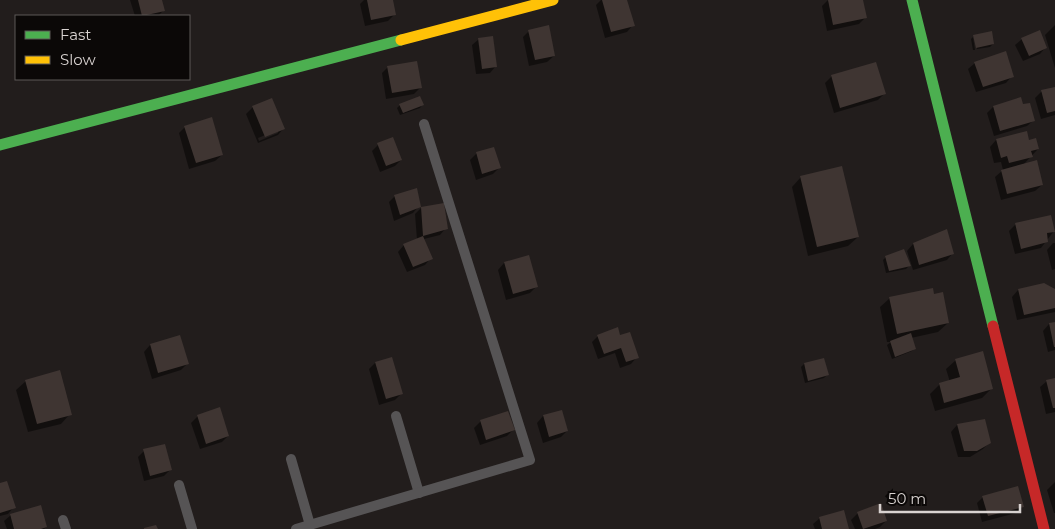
<svg xmlns="http://www.w3.org/2000/svg" width="1055" height="529" viewBox="0 0 1055 529" font-family="Montserrat,sans-serif">
  <style>
    .shadow { fill: #0007; fill-rule: evenodd }
    .building { fill: #3f3532 }
    .lines { fill: none; stroke-linecap: round; stroke-linejoin: round }
    .lane { stroke: #565455; stroke-width: 10 }
    .fast { stroke: #4caf50; stroke-width: 11 }
    .slow { stroke: #ffc107; stroke-width: 11 }
    .jam { stroke: #c62828; stroke-width: 11 }
  </style>
  <rect width="100%" height="100%" fill="#221d1c"/>
  <g class="shadow">
    <path d="M130,0H161L164,10L158,16H135Z"/>
    <path d="M364,0H391L394,15L388,21L365,26L360,4Z"/>
    <path d="M601,0H626L633,25L627,32L605,38L596,5Z"/>
    <path d="M828,0H862L866,17L859,24L827,31L822,6Z"/>
    <path d="M1055,25V68L1045,35Z"/>
    <path d="M529,31L554,56L547,62L529,66L523,37Z"/>
    <path d="M975,36L993,44L990,47L977,49Z"/>
    <path d="M973,37L975,50H973L971,39Z"/>
    <path d="M479,39L496,66L490,73L476,74L472,45Z"/>
    <path d="M1022,39L1046,47L1040,54L1023,61L1015,45Z"/>
    <path d="M975,63L1012,76L1006,83L976,92L968,69Z"/>
    <path d="M388,67L420,88L414,94L386,99L382,73Z"/>
    <path d="M832,76L884,94L878,100L834,113L825,83Z"/>
    <path d="M1055,88V115L1041,119L1035,98L1041,92Z"/>
    <path d="M400,105H422L420,108L400,115L397,108Z"/>
    <path d="M1022,106L1034,120L1027,126L994,136L987,113L993,107Z"/>
    <path d="M253,107L284,128L278,135L258,143L246,114ZM278,130V133L259,141L258,138Z"/>
    <path d="M185,127L222,155L215,161L189,169L179,133Z"/>
    <path d="M1026,133L1028,141L1038,149L1023,165L1042,185L1035,191L1001,200L995,177L1003,170L1001,162L994,163L990,147L996,140Z"/>
    <path d="M378,145L401,160L395,166L380,172L372,151Z"/>
    <path d="M494,148L499,168L493,174L476,180L470,160L476,154Z"/>
    <path d="M801,177L858,237L848,246L808,256L792,187Z"/>
    <path d="M395,196L419,206L413,213L394,221L389,202Z"/>
    <path d="M421,208L446,228L440,235L424,239L431,258L425,265L407,272L398,252L404,245L417,240L415,214Z"/>
    <path d="M1015,225L1054,231L1041,248L1015,254L1009,231Z"/>
    <path d="M1053,243H1055V269L1052,270L1047,250Z"/>
    <path d="M913,244L953,253L947,260L913,270L907,251Z"/>
    <path d="M528,257L536,287L530,293L506,300L498,270L504,263Z"/>
    <path d="M886,257L909,266L906,269L886,273L883,260Z"/>
    <path d="M1018,290H1055V312L1017,320L1012,297Z"/>
    <path d="M933,295L948,323L938,332L911,338L915,348L912,351L892,359L887,345L891,342H887L880,307L890,298Z"/>
    <path d="M1055,323V350L1048,352L1043,331L1049,324Z"/>
    <path d="M598,336H620L637,357L631,364L620,368L615,353L598,359L592,342Z"/>
    <path d="M179,337L187,364L181,370L152,379L144,352L150,345Z"/>
    <path d="M391,358L402,393L395,400L379,405L369,369L375,363Z"/>
    <path d="M823,359L827,375L824,378L805,383L801,367L804,364Z"/>
    <path d="M956,360L992,388L982,398L935,411L930,394L940,384L950,382L946,369Z"/>
    <path d="M1055,379V412L1046,414L1040,387L1047,381Z"/>
    <path d="M26,381L70,414L61,424L28,432L16,390Z"/>
    <path d="M561,411L567,431L561,437L543,443L537,423L543,416Z"/>
    <path d="M198,416L228,436L222,442L200,449L191,423Z"/>
    <path d="M984,420L989,443L983,449L970,457H958L951,432L957,425Z"/>
    <path d="M481,421L513,430L507,436L480,445L474,428Z"/>
    <path d="M144,451L170,470L164,476L144,481L138,457Z"/>
    <path d="M1055,482V513H1054L1047,490Z"/>
    <path d="M0,484L14,507L8,514L0,516Z"/>
    <path d="M983,497L1023,506L1016,513L982,522L977,503Z"/>
    <path d="M858,513L886,521L880,527L875,529H855L851,520Z"/>
    <path d="M11,515L46,527L44,529H7L4,521Z"/>
    <path d="M820,518L848,529H815L813,524Z"/>
  </g>
  <g class="building">
    <path d="M138,0H162L165,11L142,16Z"/>
    <path d="M367,0H393L396,15L371,20Z"/>
    <path d="M602,0H627L635,26L611,32Z"/>
    <path d="M828,0H863L867,18L833,25Z"/>
    <path d="M549,25L555,56L535,60L528,30Z"/>
    <path d="M1040,30L1047,48L1029,56L1021,38Z"/>
    <path d="M992,31L994,44L976,48L973,35Z"/>
    <path d="M493,36L497,67L482,69L478,38Z"/>
    <path d="M1006,51L1014,77L983,87L974,62Z"/>
    <path d="M417,61L422,88L392,93L387,66Z"/>
    <path d="M876,62L886,94L840,108L831,75Z"/>
    <path d="M1055,87V111L1047,113L1041,90Z"/>
    <path d="M420,96L424,105L403,113L399,104Z"/>
    <path d="M1021,97L1023,104L1030,103L1035,121L1000,131L993,106Z"/>
    <path d="M272,98L285,129L265,137L252,106Z"/>
    <path d="M212,117L223,155L196,163L184,126Z"/>
    <path d="M1027,131L1029,140L1036,138L1039,149L1031,151L1033,157L1009,163L1007,156L1001,158L996,139Z"/>
    <path d="M393,137L402,160L386,166L377,143Z"/>
    <path d="M494,147L501,168L482,174L476,152Z"/>
    <path d="M1037,160L1043,185L1007,194L1001,170Z"/>
    <path d="M842,166L859,237L817,247L800,176Z"/>
    <path d="M417,188L421,207L400,215L394,195Z"/>
    <path d="M444,203L448,229L423,236L433,259L413,267L403,244L423,236L421,207Z"/>
    <path d="M1051,215L1055,232L1047,233L1048,242L1021,249L1015,223Z"/>
    <path d="M947,229L954,254L919,265L913,243Z"/>
    <path d="M904,249L911,266L889,271L885,256Z"/>
    <path d="M529,255L538,287L513,294L504,262Z"/>
    <path d="M1044,283L1055,289V308L1024,315L1018,289Z"/>
    <path d="M933,288L934,294L943,292L949,323L897,334L889,297Z"/>
    <path d="M1055,322V347H1054L1049,323Z"/>
    <path d="M618,327L620,335L630,332L639,358L626,362L621,348L604,354L597,335Z"/>
    <path d="M911,333L916,349L895,357L890,341Z"/>
    <path d="M180,335L189,364L158,373L150,344Z"/>
    <path d="M983,351L993,389L944,403L939,383L960,377L955,359Z"/>
    <path d="M392,357L403,394L386,399L375,362Z"/>
    <path d="M824,358L829,375L808,381L804,363Z"/>
    <path d="M60,370L72,415L37,424L25,380Z"/>
    <path d="M1055,378V408H1053L1046,380Z"/>
    <path d="M220,407L229,436L206,444L197,415Z"/>
    <path d="M562,410L568,431L549,437L543,415Z"/>
    <path d="M508,411L515,430L486,440L480,420Z"/>
    <path d="M985,419L991,443L977,451H964L957,424Z"/>
    <path d="M165,444L172,470L150,476L143,449Z"/>
    <path d="M7,481L16,508L0,513V483Z"/>
    <path d="M1018,486L1024,507L988,516L982,496Z"/>
    <path d="M881,503L887,521L863,529L857,512Z"/>
    <path d="M41,505L47,527L41,529H14L10,514Z"/>
    <path d="M844,510L849,529H822L819,517Z"/>
    <path d="M156,525L158,529H144V528Z"/>
  </g>
  <g class="lines">
    <g class="lane">
      <path d="M396,416L419,493"/>
      <path d="M291,459L310,525"/>
      <path d="M179,485L192,529"/>
      <path d="M63,520L66,529"/>
      <path d="M296,529L530,460L424,124"/>
    </g>
    <g class="fast">
      <path d="M912,0L993,326"/>
      <path d="M0,145L401,40"/>
    </g>
    <path class="slow" d="M401,40L553,0"/>
    <path class="jam" d="M993,326L1044,529"/>
  </g>
  <rect x="15" y="15" width="175" height="65" fill="#0b0807" stroke="#5d5957"/>
  <rect x="25" y="31" width="25" height="8" fill="#4caf50" stroke="#5d5957"/>
  <text x="60" y="40" font-size="15" fill="#d8d2d0">Fast</text>
  <rect x="25" y="56" width="25" height="8" fill="#ffc107" stroke="#5d5957"/>
  <text x="60" y="65" font-size="15" fill="#d8d2d0">Slow</text>
  <path d="M880 504v8h140v-8" fill="none" stroke="#d8d2d0" stroke-width="2.5"/>
  <text x="888" y="504" font-size="15" fill="#d8d2d0" stroke="#0b0807" stroke-width="4" paint-order="stroke">50 m</text>
</svg>
